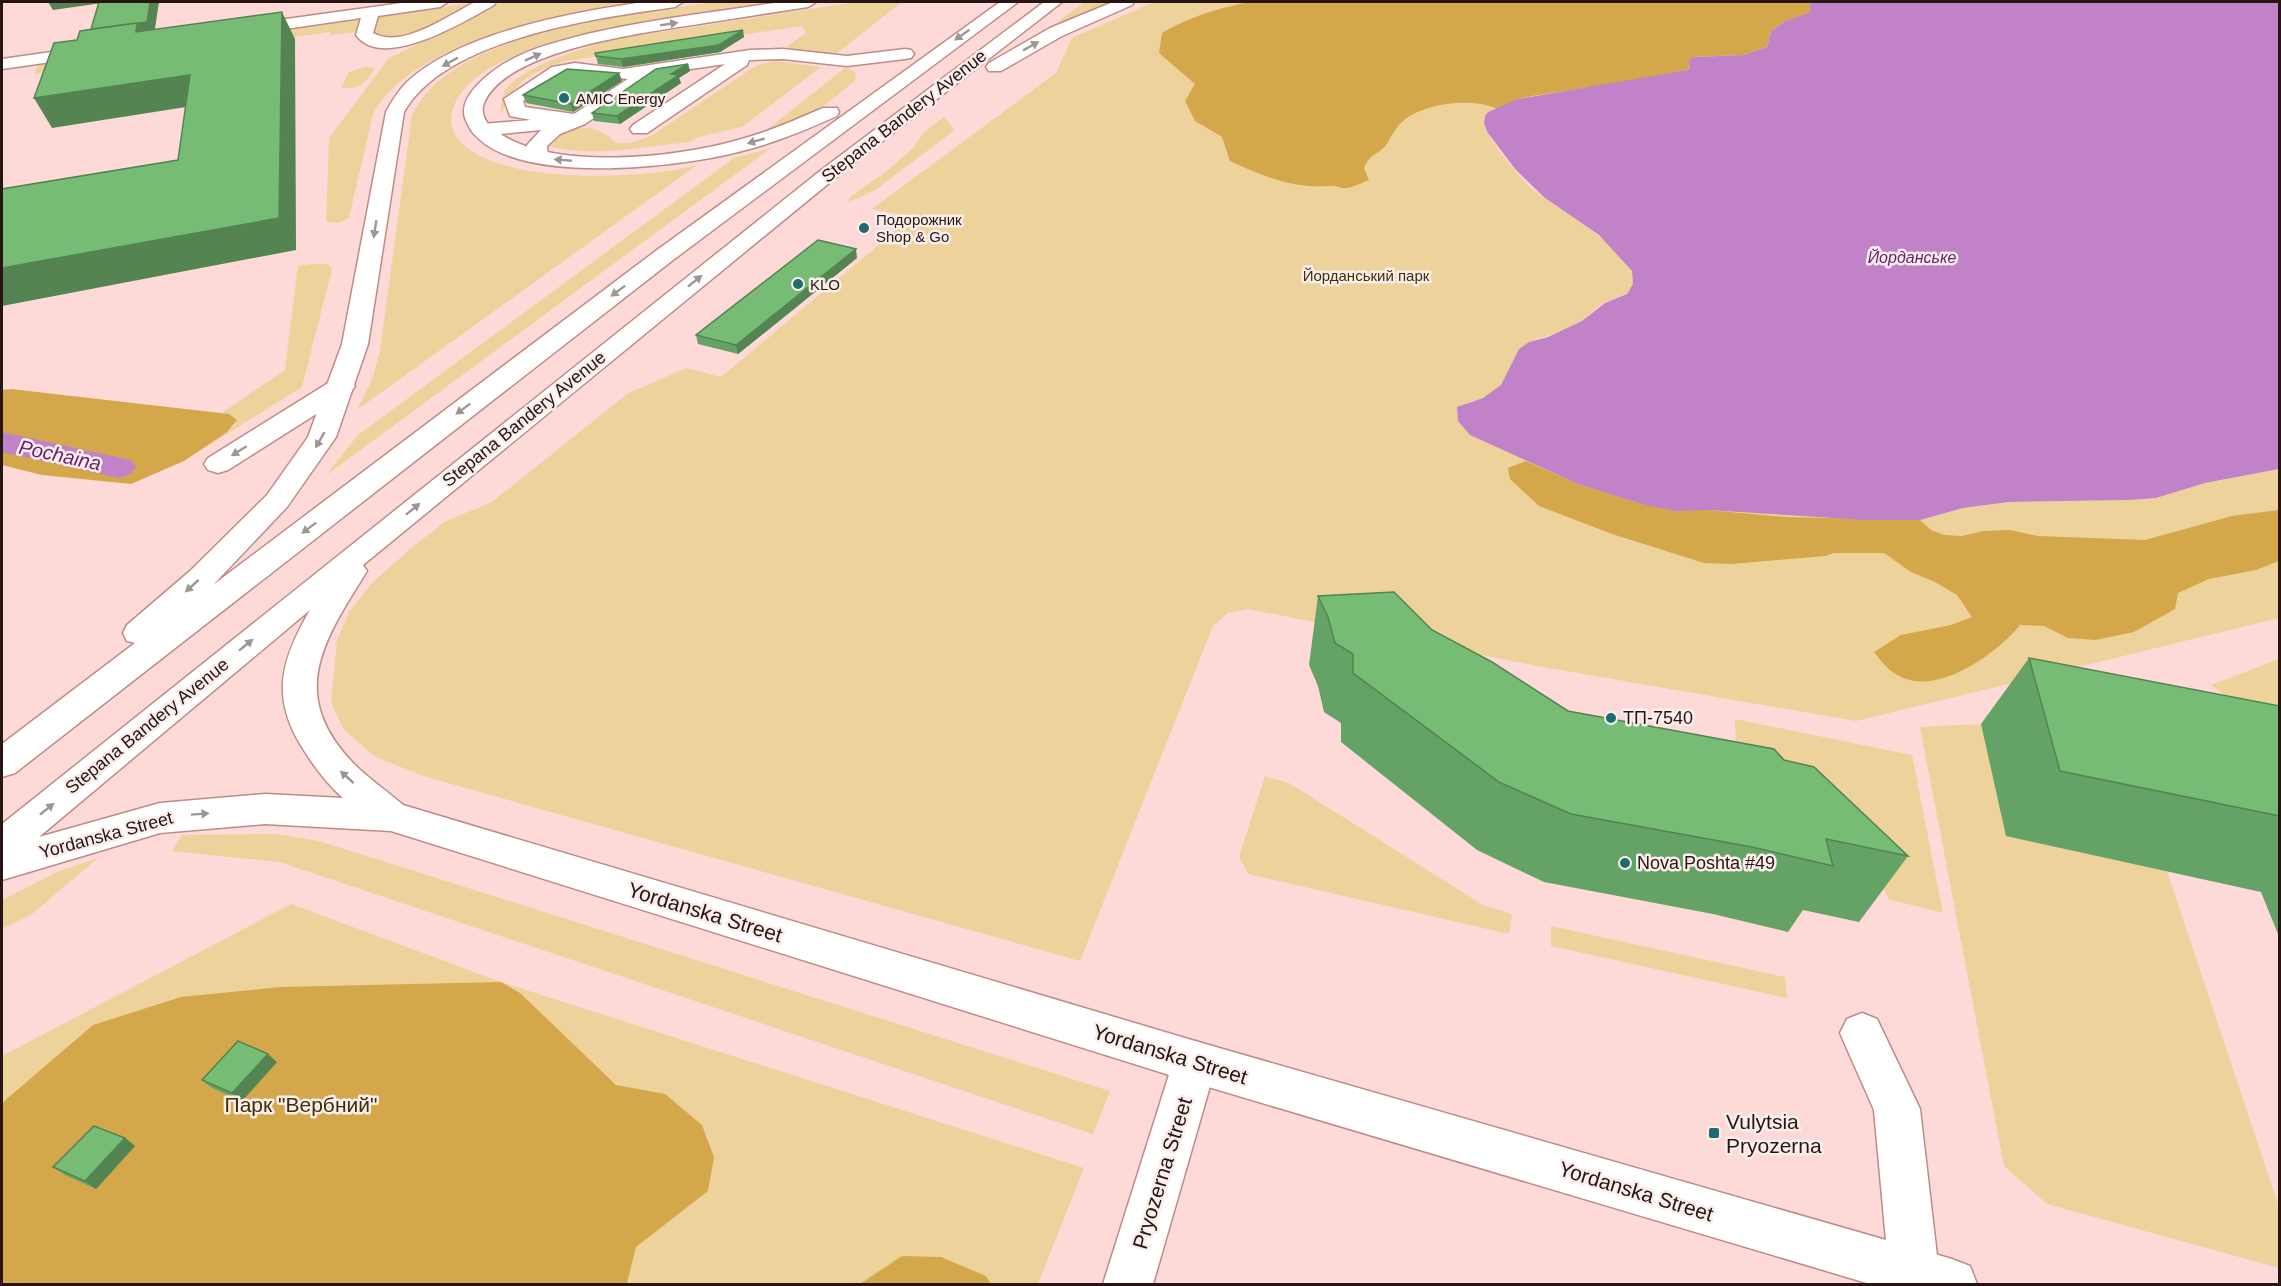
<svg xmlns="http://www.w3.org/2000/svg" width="2281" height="1286" viewBox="0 0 2281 1286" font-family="Helvetica,sans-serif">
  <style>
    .green { fill: #eed29c }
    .forest { fill: #d4a84a }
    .water { fill: #c282c8 }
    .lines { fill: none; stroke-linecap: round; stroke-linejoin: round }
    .canal { fill: #c282c8; fill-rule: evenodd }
    .minor-casing { stroke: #bf8b87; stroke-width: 3 }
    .major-casing { stroke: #bf8b87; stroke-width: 3 }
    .minor { fill: #fff; fill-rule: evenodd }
    .major { fill: #fff; fill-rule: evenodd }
    .wall { fill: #65a265 }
    .shaded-wall { fill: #538452 }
    .building { fill: #76bc75; stroke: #538452; stroke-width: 1.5 }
    .oneway { fill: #9e9695 }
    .poi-dot { fill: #1f6b72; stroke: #faeeec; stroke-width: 2 }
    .labels { text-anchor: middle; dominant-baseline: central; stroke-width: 5; stroke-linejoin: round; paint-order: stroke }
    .far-poi-label { font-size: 15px; fill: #281513; stroke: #faeeec; text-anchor: start }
    .far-park-label { font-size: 15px; fill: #412f05; stroke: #faeeec }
    .far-water-label { font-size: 16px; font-style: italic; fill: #691b71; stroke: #faeeec }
    .street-label { font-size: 18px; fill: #281513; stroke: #faeeec }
    .poi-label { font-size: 18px; fill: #281513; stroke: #faeeec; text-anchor: start }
    .water-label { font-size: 20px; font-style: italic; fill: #691b71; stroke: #faeeec }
    .near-street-label { font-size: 21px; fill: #281513; stroke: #faeeec }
    .near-park-label { font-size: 21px; fill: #412f05; stroke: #faeeec }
    .near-poi-label { font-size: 21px; fill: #281513; stroke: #faeeec; text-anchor: start }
  </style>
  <rect width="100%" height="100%" fill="#fddad7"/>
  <g class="green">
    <path d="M477,2L422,31L390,40L373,33V20L381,16Z"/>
    <path d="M501,2H637C562,13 411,42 373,114L349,218L339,223L326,222L329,138L388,59Z"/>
    <path d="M715,2H772C694,14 518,30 465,88C454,101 446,118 455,134C485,187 645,180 697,165L357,410L373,377L380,350L412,115C451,31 633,14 715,2Z"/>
    <path d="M856,2H902L836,54L789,49L786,47L806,33L802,26L565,61C532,72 512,82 501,116C501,106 501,93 509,85C532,63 586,47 616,39Z"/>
    <path d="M1085,2H1109L1059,25L1057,22Z"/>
    <path d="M1154,2H1249C1218,8 1189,17 1162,34L1180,70L1195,84V121L1222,137L1470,84L1509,104L1488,112L1484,125C1493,145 1514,171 1530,187C1551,206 1641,253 1633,284C1630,297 1613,298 1604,303C1595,308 1590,315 1582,321C1567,331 1548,335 1532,341C1513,347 1512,371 1501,385C1493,395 1481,399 1469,402L1458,421L1470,435L1578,484L1865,520H1920L1963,508L2009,502L2129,500L2156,498L2205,483L2279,469V618L1856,721L1543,667L1248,609L1228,613L1213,626L1080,961L423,776L374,756L343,729L331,702L337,641L349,612L373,582L410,549L446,521L492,502L627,394L686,368L721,377L912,217L872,209L1056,73L1072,38Z"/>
    <path d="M349,19L362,20L358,32L330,35V32L34,74L38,64Z"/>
    <path d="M775,61L821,67L742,127L698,137L690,142C649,146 586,159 547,145L549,139C576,126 593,121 616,143H629L651,136L757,65Z"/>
    <path d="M365,67L375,68C366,82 360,90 341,88L349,72Z"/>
    <path d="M846,67L855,72L856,80L814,114L763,133Z"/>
    <path d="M944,117L954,129L951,133L874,191L849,202V198L888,170L913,148L924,132Z"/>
    <path d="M771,148L325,476L358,435L734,158Z"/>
    <path d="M311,264H328L332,269L302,387L184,461L235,425L229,414L222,413L285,370L298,266Z"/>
    <path d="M2279,659V716L2263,723L2211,685Z"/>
    <path d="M1735,719L1912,755L1943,913L1888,899L1857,822L1736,750Z"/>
    <path d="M1981,724L2007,836L2167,871L2279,1207V1268L2047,1204L2004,1166L1920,727Z"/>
    <path d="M1265,776L1289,783L1483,905L1512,914L1509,934L1248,874L1239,857Z"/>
    <path d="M276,834L319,841L405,868L1110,1091L1093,1134L279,862L172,851L182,835Z"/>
    <path d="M98,858L32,914L2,929V900L57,872Z"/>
    <path d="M291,904L501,982L1084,1168L1038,1284H2V1056Z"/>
    <path d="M1551,926L1785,977L1787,998L1551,946Z"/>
  </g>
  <g class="forest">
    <path d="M1249,2H1814L1809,5L1812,12L1785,21L1771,31L1767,47L1743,55L1693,57L1688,70L1643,79L1533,96L1518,99L1497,109C1473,97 1422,103 1402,122C1395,128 1391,138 1386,145C1377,156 1370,153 1364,168L1369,180C1363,182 1354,187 1347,188C1341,189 1335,185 1329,186C1294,189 1262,176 1230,161L1222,137L1195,121L1185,101L1195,84L1159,53L1162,33C1189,17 1218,8 1249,2Z"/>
    <path d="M11,389L229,414L237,420L227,432L184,461L131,484L42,475L2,465V390Z"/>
    <path d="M1526,461L1578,484L1641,504L1786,517L1920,520L1931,530L1944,535L1962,536L1983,531L2010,530L2038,536L2145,540L2232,516L2279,510V561L2256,570L2209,579L2178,593L2175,609L2134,632L2095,640L2068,638L2044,626L2020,625C2000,651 1945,690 1910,680C1893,676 1884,665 1874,652L1901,635L1951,625L1972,617L1957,595L1935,582L1911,572L1884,553H1834L1825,556L1732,564L1704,563L1612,534L1539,506L1510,479L1508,468Z"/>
    <path d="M501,982L520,993L616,1085L665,1094L702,1125L714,1157L708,1191L636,1247L627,1283L630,1284H2V1103L93,1025L181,997L280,987Z"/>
    <path d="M902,1256L941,1257L986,1276L991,1284H860Z"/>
  </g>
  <path class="water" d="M1814,2H2279V469L2205,483L2156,498L2129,500L2009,502L1963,508L1920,520H1865L1707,510L1676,511L1641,504L1578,484L1470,435L1458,421L1457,407L1483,398L1501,385L1519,349L1529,342L1548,337L1582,321L1605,303L1627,294L1633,284L1632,271L1599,235L1545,198L1515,169L1488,133L1484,124L1485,116L1488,112L1518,99L1688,70L1690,66L1688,63L1693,57L1743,55L1767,47L1771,31L1785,21L1811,12L1809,5Z"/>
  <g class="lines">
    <path class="canal" d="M2,432L131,460L136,467L131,474L119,478L2,452Z"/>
    <defs>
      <g id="minor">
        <path d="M409,2H448L440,7L378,16L373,33C399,47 434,24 457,12C463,9 471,3 477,2C483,0 491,1 496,2L494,5C465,21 383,72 356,35L361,18L243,35L235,30L243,25Z"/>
        <path d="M94,46L100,47L103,51L100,55L2,69V59Z"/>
        <path d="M783,49L847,56L905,49L911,50L914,54L911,58L905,59L847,66L783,59L749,60L747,65L647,133H633L630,129L633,125L725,64L657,74L585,124L560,134L547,146L548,157L545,161H531L528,157L527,145L541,130L481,136L474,134L471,130L474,126L481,124L531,120L510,116L504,99L552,67L558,66L575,63L623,69L750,50ZM575,73L628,79L574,114L525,107L523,101L563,75Z"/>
        <path d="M342,378L351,380L355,386L351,392L228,470L218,473L208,470L204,464L208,458L333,380Z"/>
        <path d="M1862,1013L1877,1019L1920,1109L1939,1273L1934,1284H1894L1889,1273L1874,1110L1840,1033L1847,1019Z"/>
        <path d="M1195,1041L1211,1047L1217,1062L1153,1284H1103L1173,1062L1179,1047Z"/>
      </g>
      <g id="major">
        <path d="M644,2H683L675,7C598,18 446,38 404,112L368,344L336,437L287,507L213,585L657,250L1000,2H1018L673,260L15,773L2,777V744L135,643L127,641L123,633L127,625L190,571L267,495L308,437L342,344L386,112C392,101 398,91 407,82C461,32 574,12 644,2Z"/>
        <path d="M780,2H816L808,7C774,12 739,18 705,23C651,32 507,48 484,103C479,116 489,127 499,133C554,171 676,158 738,140C768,132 795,120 823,108H837L839,112L837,116C803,131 770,145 734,153C678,167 490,191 465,118C458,96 489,73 505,63C530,48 560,41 587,34C650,19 716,12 780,2Z"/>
        <path d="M1044,2H1062L834,179L363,565L367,571C324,640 286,694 354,764C369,779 387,791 403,805L1195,1041L1952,1259L1970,1266L1977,1284H1870L1195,1083L391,831L265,824L160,833L2,880V824L820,171ZM310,610C280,662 270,699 305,752C316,769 328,785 343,798L265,794L160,803L39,837Z"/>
        <path d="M1113,2H1134L1132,5L1062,36L1001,71H989L986,67L989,63L1050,28Z"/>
      </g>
    </defs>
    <use href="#minor" class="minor-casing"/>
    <use href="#major" class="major-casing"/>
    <use href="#minor" class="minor"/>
    <use href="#major" class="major"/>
  </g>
  <g class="wall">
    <path d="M744,37L720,52L623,67L598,64L595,53Z"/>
    <path d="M688,64L690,71L679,78L681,83L620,124L594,121L592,113Z"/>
    <path d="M619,73L622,81L573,112L526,103L523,95Z"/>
    <path d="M857,258L738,354L698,344L696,335Z"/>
    <path d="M1318,596L1432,630L1568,711L1784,760L1908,856L1859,922L1803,910L1788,932L1713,914L1544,882L1477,850L1341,742V723L1324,712L1318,686L1309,665Z"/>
    <path d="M2029,658L2280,706V939L2261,892L2006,836L1981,724Z"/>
    <path d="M277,1062L242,1101L212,1088L202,1080Z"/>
    <path d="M125,1138L135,1146L96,1189L65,1175L53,1167Z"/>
  </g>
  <g class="shaded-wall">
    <path d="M48,2H109L53,10Z"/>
    <path d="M150,2H159L154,35L99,43Z"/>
    <path d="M282,12L295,39L296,250L2,306V268L279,218Z"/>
    <path d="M743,30L744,37L720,52L623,67L621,59Z"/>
    <path d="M688,64L690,71L679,78L681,83L620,124L617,116L671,74Z"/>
    <path d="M619,73L622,81L573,112L571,104Z"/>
    <path d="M190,75L205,104L52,128L34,98Z"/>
    <path d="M856,249L857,258L738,354L736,345Z"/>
    <path d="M268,1054L277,1062L242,1101L232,1093Z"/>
    <path d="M125,1138L135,1146L96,1189L85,1181Z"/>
  </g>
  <g class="building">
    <path d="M99,2H150L147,22L91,29Z"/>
    <path d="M282,12L279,218L2,268V189L178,160L190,75L34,98L54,43L77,40L80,31L137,23L136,32Z"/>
    <path d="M743,30L719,45L621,59L596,56L595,53Z"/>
    <path d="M688,64L671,74L679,75L617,116L592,113L656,69Z"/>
    <path d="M567,69L619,73L571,104L523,95Z"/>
    <path d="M818,240L856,249L736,345L696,335Z"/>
    <path d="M1394,592L1432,630L1492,662L1568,711L1774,749L1784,760L1814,767L1908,856L1826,839L1833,866L1752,847L1571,814L1499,782L1353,673V654L1335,643L1328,617L1318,596Z"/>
    <path d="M2029,658L2280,706V816L2060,771Z"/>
    <path d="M238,1041L268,1054L232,1093L202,1080Z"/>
    <path d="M94,1126L125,1138L85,1181L53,1167Z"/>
  </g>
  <defs><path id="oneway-solid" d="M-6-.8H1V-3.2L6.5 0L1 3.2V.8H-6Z" transform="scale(1.5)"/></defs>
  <g class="oneway">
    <use href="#oneway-solid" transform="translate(669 24) rotate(-9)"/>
    <use href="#oneway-solid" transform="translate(962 35) rotate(145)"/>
    <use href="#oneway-solid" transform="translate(1031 46) rotate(-29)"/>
    <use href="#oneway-solid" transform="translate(533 57) rotate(-24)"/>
    <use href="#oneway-solid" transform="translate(450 62) rotate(151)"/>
    <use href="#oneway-solid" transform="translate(756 141) rotate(164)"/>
    <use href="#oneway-solid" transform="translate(563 160) rotate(-175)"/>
    <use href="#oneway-solid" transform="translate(375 229) rotate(99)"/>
    <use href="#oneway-solid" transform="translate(695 281) rotate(-39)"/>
    <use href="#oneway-solid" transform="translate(618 291) rotate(143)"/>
    <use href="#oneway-solid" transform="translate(463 409) rotate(143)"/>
    <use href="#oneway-solid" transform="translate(320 440) rotate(120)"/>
    <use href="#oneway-solid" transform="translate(239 451) rotate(148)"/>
    <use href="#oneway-solid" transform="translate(413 509) rotate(-39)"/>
    <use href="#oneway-solid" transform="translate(309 528) rotate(143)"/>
    <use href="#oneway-solid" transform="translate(192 586) rotate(138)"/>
    <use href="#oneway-solid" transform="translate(246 645) rotate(-39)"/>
    <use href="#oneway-solid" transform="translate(347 777) rotate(-138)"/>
    <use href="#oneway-solid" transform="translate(47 809) rotate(-39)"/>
    <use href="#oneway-solid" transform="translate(200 814) rotate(-4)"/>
  </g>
  <g class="poi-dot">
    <circle cx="564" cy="98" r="6"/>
    <circle cx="864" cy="228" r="6"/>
    <circle cx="798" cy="284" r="6"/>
    <circle cx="1611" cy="718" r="6"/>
    <circle cx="1625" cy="863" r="6"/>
    <rect x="1708" y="1127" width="12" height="12" rx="3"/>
  </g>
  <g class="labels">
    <g class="far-poi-label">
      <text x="576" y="98">AMIC Energy</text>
      <text x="876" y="219">Подорожник<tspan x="876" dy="17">Shop &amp; Go</tspan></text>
      <text x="810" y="284">KLO</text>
    </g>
    <g class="far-park-label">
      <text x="1366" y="275">Йорданський парк</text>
    </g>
    <g class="far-water-label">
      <text x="1912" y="257">Йорданське</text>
    </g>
    <g class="street-label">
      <text transform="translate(904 116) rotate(-38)">Stepana Bandery Avenue</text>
      <text transform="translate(524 419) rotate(-39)">Stepana Bandery Avenue</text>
      <text transform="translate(147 726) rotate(-39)">Stepana Bandery Avenue</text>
      <text transform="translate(106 835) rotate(-15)">Yordanska Street</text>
    </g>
    <g class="poi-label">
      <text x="1623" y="718">ТП-7540</text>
      <text x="1637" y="863">Nova Poshta #49</text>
    </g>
    <g class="water-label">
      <text transform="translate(60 455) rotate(12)">Pochaina</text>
    </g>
    <g class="near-street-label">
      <text transform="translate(705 912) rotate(17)">Yordanska Street</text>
      <text transform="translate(1170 1054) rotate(17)">Yordanska Street</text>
      <text transform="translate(1162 1173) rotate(-73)">Pryozerna Street</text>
      <text transform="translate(1636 1191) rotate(17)">Yordanska Street</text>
    </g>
    <g class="near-park-label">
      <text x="301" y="1104">Парк "Вербний"</text>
    </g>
    <g class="near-poi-label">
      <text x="1726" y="1121">Vulytsia<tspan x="1726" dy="24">Pryozerna</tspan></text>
    </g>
  </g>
  <rect width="2281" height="1286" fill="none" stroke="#281513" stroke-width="6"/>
</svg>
